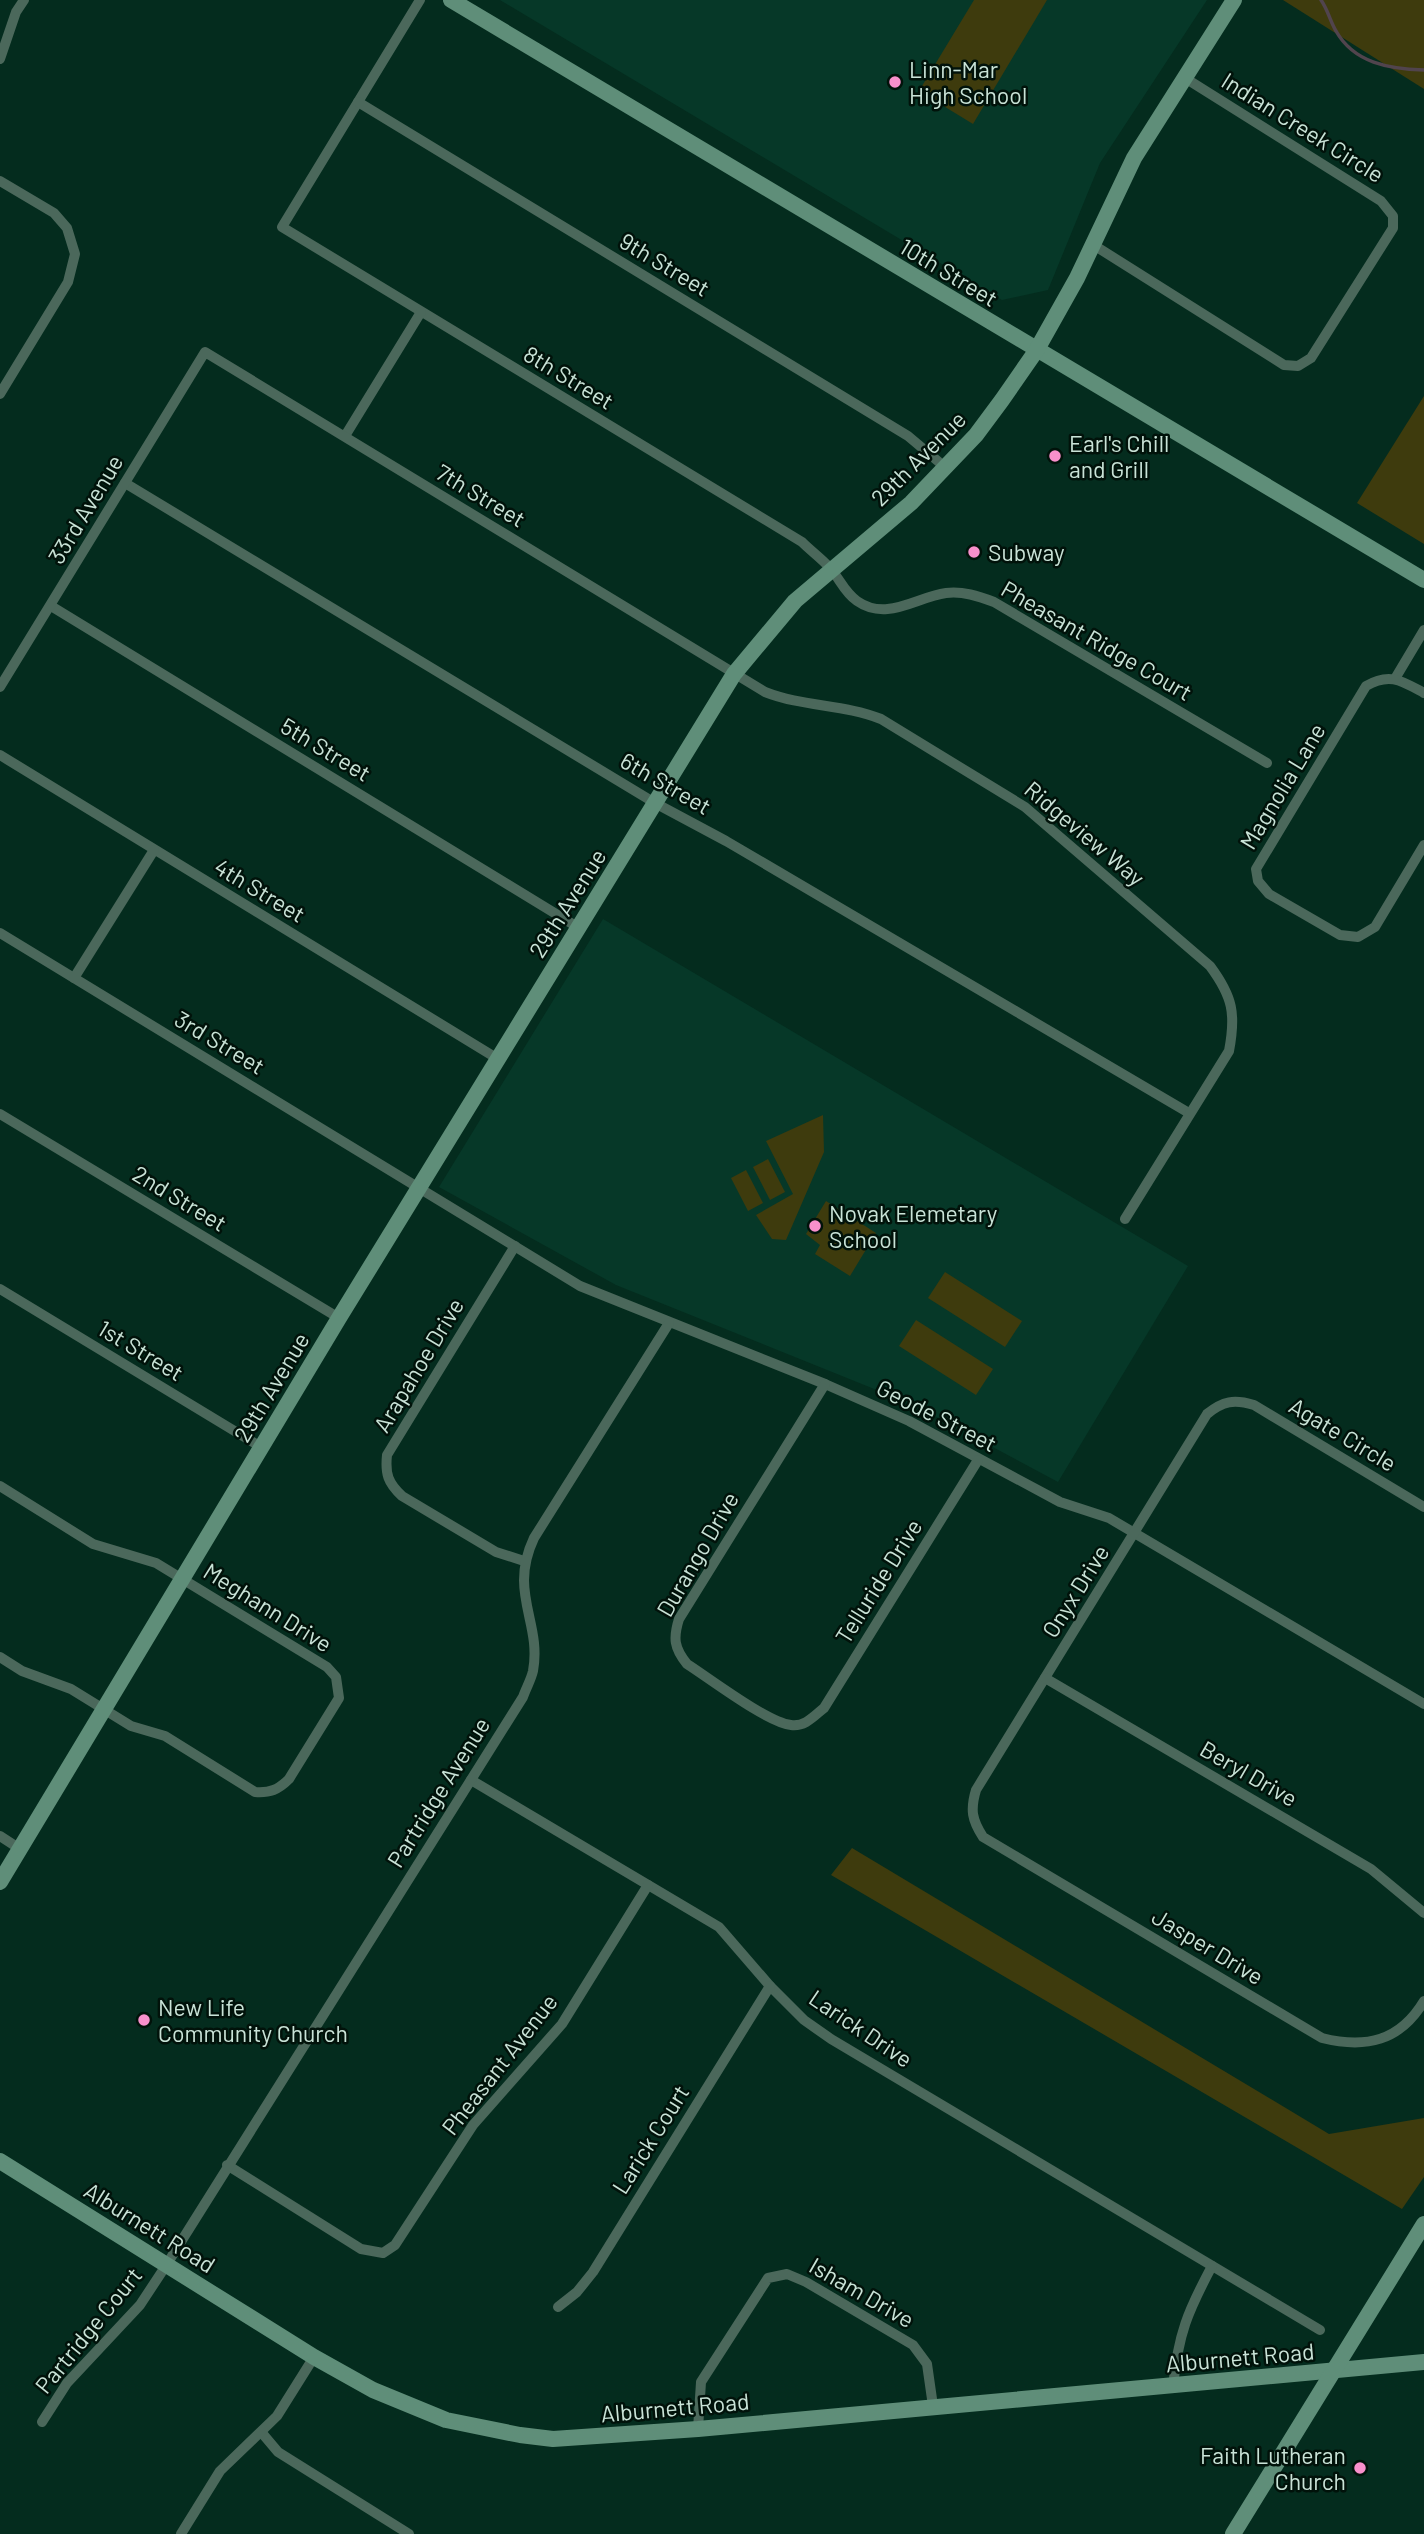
<svg xmlns="http://www.w3.org/2000/svg" width="1424" height="2534" viewBox="0 0 1424 2534" font-family="Barlow,sans-serif">
  <style>
    .built { fill: #063828 }
    .green { fill: #3e3b0d }
    .lines { fill: none; stroke-linecap: round; stroke-linejoin: round }
    .stream { stroke: #51444d; stroke-width: 3.5 }
    .street { stroke: #4b685b; stroke-width: 10 }
    .secondary { stroke: #5f8e79; stroke-width: 16 }
    .poi-dot { fill: #f890cc; stroke: #01120a; stroke-width: 2.5 }
    .labels { text-anchor: middle; dominant-baseline: central; stroke-width: 5; stroke-linejoin: round; paint-order: stroke }
    .poi-label { font-size: 23px; fill: #c9e3d7; stroke: #01120a; text-anchor: start }
    .street-label { font-size: 23px; fill: #c9e3d7; stroke: #01120a }
  </style>
  <rect width="100%" height="100%" fill="#042c1e"/>
  <g class="built">
    <path d="M500,0H1207L1100,163L1048,290L1002,300Z"/>
    <path d="M603,919L1188,1266L1058,1482L914,1405L616,1285L439,1187Z"/>
  </g>
  <g class="green">
    <path d="M974,0H1047L973,124L919,91Z"/>
    <path d="M1283,0H1424V89Z"/>
    <path d="M1424,396V544L1357,503Z"/>
    <path d="M823,1115L824,1152L786,1240L772,1239L756,1215L793,1194L766,1141Z"/>
    <path d="M768,1159L785,1192L770,1200L753,1167Z"/>
    <path d="M746,1170L763,1203L748,1211L731,1178Z"/>
    <path d="M826,1201L876,1233L850,1276L815,1254L820,1245L806,1234Z"/>
    <path d="M945,1272L1022,1321L1005,1347L928,1298Z"/>
    <path d="M916,1320L993,1369L976,1395L899,1346Z"/>
    <path d="M852,1848L1329,2134L1424,2118V2177L1402,2209L831,1875Z"/>
  </g>
  <g class="lines">
    <path class="stream" d="M1321,0C1328,10 1330,21 1336,31C1354,63 1389,69 1424,70"/>
    <g class="street">
      <path d="M420,0L282,227L802,542C811,551 822,559 830,568C840,579 844,592 857,601C887,622 916,597 946,593C963,591 978,596 994,602L1267,763"/>
      <path d="M0,59L16,12L24,0"/>
      <path d="M358,102L908,436L946,468"/>
      <path d="M0,181L54,213L67,228L75,254L68,282L0,394"/>
      <path d="M1092,244L1284,365L1298,366L1311,358L1393,228V216L1381,201L1185,78"/>
      <path d="M345,436L421,312"/>
      <path d="M125,483L655,803L726,841L1189,1113"/>
      <path d="M51,606L579,928"/>
      <path d="M1396,677L1424,630"/>
      <path d="M0,687L205,352L765,692C803,707 844,704 881,719L1025,807L1210,966C1233,997 1236,1014 1229,1051L1125,1219"/>
      <path d="M1424,693C1402,681 1390,672 1366,686L1256,869L1258,881L1269,894L1340,935L1358,937L1375,927L1424,845"/>
      <path d="M0,755L498,1059"/>
      <path d="M0,933L580,1286L825,1384L909,1421L1060,1502L1109,1518L1424,1704"/>
      <path d="M74,978L154,850"/>
      <path d="M0,1114L339,1318"/>
      <path d="M515,1246L387,1455C385,1474 388,1483 402,1496L496,1552L524,1561"/>
      <path d="M0,1289L261,1447"/>
      <path d="M825,1384L679,1619C673,1638 674,1648 687,1664C709,1678 768,1723 791,1725C805,1727 814,1716 824,1708L978,1460"/>
      <path d="M0,1486L93,1544L156,1563L327,1667L336,1677L339,1698L289,1779C278,1790 270,1793 255,1792L165,1736L131,1726L71,1689L22,1671L0,1657"/>
      <path d="M1424,1507L1254,1405C1234,1399 1223,1401 1207,1414L976,1790C970,1810 972,1820 983,1837L1322,2038C1366,2049 1400,2041 1424,2001"/>
      <path d="M1045,1678L1371,1869L1424,1913"/>
      <path d="M471,1780L719,1927L770,1986L804,2020L831,2039L1320,2330"/>
      <path d="M0,1836L20,1849"/>
      <path d="M227,2165L361,2249L383,2253L395,2245L473,2125L562,2024L648,1885"/>
      <path d="M558,2307L577,2292L593,2272L770,1986"/>
      <path d="M1173,2387C1178,2334 1188,2311 1212,2266"/>
      <path d="M42,2422L67,2383L140,2305L167,2264L523,1697C526,1688 531,1680 533,1671C542,1622 508,1593 534,1538L669,1323"/>
      <path d="M698,2429L701,2382L768,2278L787,2274L806,2282L913,2345L927,2364L933,2406"/>
      <path d="M262,2433L278,2452L409,2534"/>
      <path d="M181,2534L220,2471L277,2416L314,2357"/>
    </g>
    <g class="secondary">
      <path d="M451,0L1424,580"/>
      <path d="M0,1882L339,1318L734,674L795,601L911,503L976,435L1002,400L1036,351L1077,278L1134,158L1234,0"/>
      <path d="M0,2161L314,2357L373,2390L446,2420L520,2435L553,2439L698,2429L1424,2362"/>
      <path d="M1233,2534L1424,2224"/>
    </g>
  </g>
  <g class="poi-dot">
    <circle cx="895" cy="82" r="7"/>
    <circle cx="1055" cy="456" r="7"/>
    <circle cx="974" cy="552" r="7"/>
    <circle cx="815" cy="1226" r="7"/>
    <circle cx="144" cy="2020" r="7"/>
    <circle cx="1360" cy="2468" r="7"/>
  </g>
  <g class="labels">
    <g class="poi-label">
      <text x="909" y="69">Linn-Mar<tspan x="909" dy="26">High School</tspan></text>
      <text x="1069" y="443">Earl's Chill<tspan x="1069" dy="26">and Grill</tspan></text>
      <text x="988" y="552">Subway</text>
      <text x="829" y="1213">Novak Elemetary<tspan x="829" dy="26">School</tspan></text>
      <text x="158" y="2007">New Life<tspan x="158" dy="26">Community Church</tspan></text>
      <text x="1346" y="2455" text-anchor="end">Faith Lutheran<tspan x="1346" dy="26">Church</tspan></text>
    </g>
    <g class="street-label">
      <text transform="translate(1303 127) rotate(32)">Indian Creek Circle</text>
      <text transform="translate(665 264) rotate(31)">9th Street</text>
      <text transform="translate(949 272) rotate(31)">10th Street</text>
      <text transform="translate(569 377) rotate(31)">8th Street</text>
      <text transform="translate(918 458) rotate(-45)">29th Avenue</text>
      <text transform="translate(481 495) rotate(31)">7th Street</text>
      <text transform="translate(85 509) rotate(-59)">33rd Avenue</text>
      <text transform="translate(1097 640) rotate(30)">Pheasant Ridge Court</text>
      <text transform="translate(326 749) rotate(31)">5th Street</text>
      <text transform="translate(666 783) rotate(30)">6th Street</text>
      <text transform="translate(1282 786) rotate(-59)">Magnolia Lane</text>
      <text transform="translate(1085 833) rotate(40)">Ridgeview Way</text>
      <text transform="translate(260 890) rotate(31)">4th Street</text>
      <text transform="translate(567 903) rotate(-58)">29th Avenue</text>
      <text transform="translate(220 1042) rotate(31)">3rd Street</text>
      <text transform="translate(180 1198) rotate(31)">2nd Street</text>
      <text transform="translate(141 1350) rotate(31)">1st Street</text>
      <text transform="translate(418 1365) rotate(-59)">Arapahoe Drive</text>
      <text transform="translate(271 1387) rotate(-59)">29th Avenue</text>
      <text transform="translate(937 1415) rotate(27)">Geode Street</text>
      <text transform="translate(1343 1434) rotate(31)">Agate Circle</text>
      <text transform="translate(697 1554) rotate(-60)">Durango Drive</text>
      <text transform="translate(878 1581) rotate(-58)">Telluride Drive</text>
      <text transform="translate(1075 1591) rotate(-58)">Onyx Drive</text>
      <text transform="translate(268 1607) rotate(32)">Meghann Drive</text>
      <text transform="translate(1249 1773) rotate(30)">Beryl Drive</text>
      <text transform="translate(438 1792) rotate(-58)">Partridge Avenue</text>
      <text transform="translate(1208 1946) rotate(31)">Jasper Drive</text>
      <text transform="translate(861 2028) rotate(34)">Larick Drive</text>
      <text transform="translate(499 2064) rotate(-52)">Pheasant Avenue</text>
      <text transform="translate(650 2139) rotate(-58)">Larick Court</text>
      <text transform="translate(150 2227) rotate(32)">Alburnett Road</text>
      <text transform="translate(862 2292) rotate(30)">Isham Drive</text>
      <text transform="translate(88 2330) rotate(-51)">Partridge Court</text>
      <text transform="translate(1240 2357) rotate(-5)">Alburnett Road</text>
      <text transform="translate(675 2407) rotate(-5)">Alburnett Road</text>
    </g>
  </g>
</svg>
